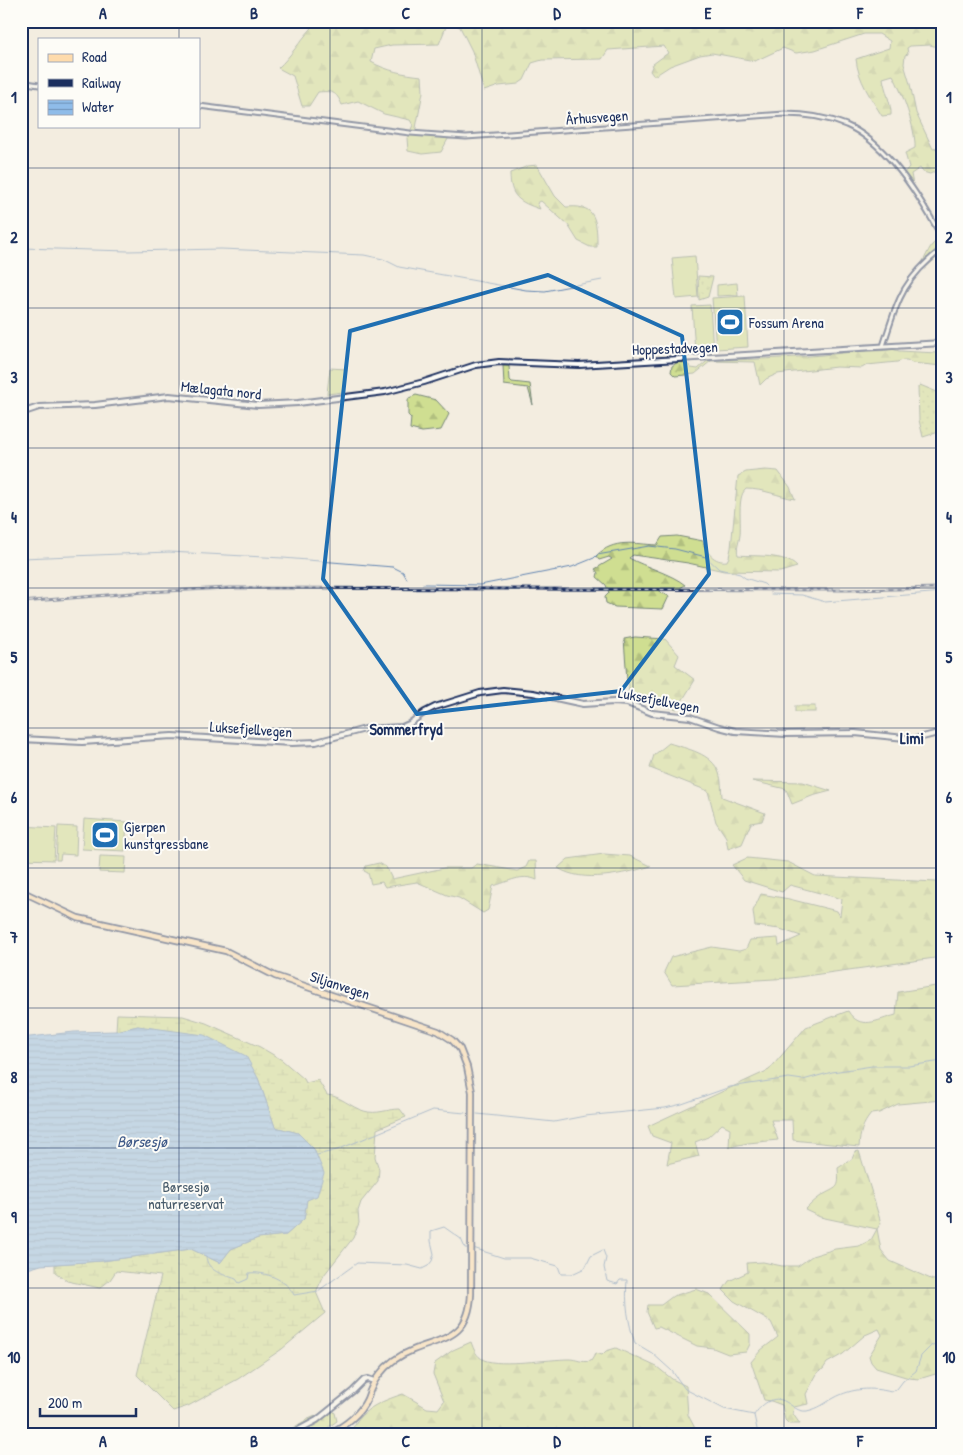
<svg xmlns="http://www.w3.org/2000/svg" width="963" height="1455" viewBox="0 0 963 1455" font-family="'Patrick Hand',sans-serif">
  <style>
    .grass { fill: url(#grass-dots); stroke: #758678 }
    .forest { fill: url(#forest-firs); stroke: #758678 }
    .wetland { fill: url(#wetland-marsh); stroke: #758678 }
    .garden { fill: #cfde91; stroke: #758678 }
    .water { fill: url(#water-rules); stroke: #6184b1 }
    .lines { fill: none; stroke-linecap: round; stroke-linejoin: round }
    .stream { stroke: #6184b1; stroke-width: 1 }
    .tertiary-casing { stroke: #1b2f5e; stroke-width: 7 }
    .secondary-casing { stroke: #1b2f5e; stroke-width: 8 }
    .primary-casing { stroke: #1b2f5e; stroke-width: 8 }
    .tertiary { stroke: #fdfcf7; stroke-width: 3 }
    .secondary { stroke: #fdfcf7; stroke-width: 4 }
    .primary { stroke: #fedbac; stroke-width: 4.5 }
    .rail-casing { stroke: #1b2f5e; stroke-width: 3 }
    .rail { stroke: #fdfcf7; stroke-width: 1; stroke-dasharray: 4; stroke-linecap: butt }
    .marked { fill: none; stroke: #1f6fb2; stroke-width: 4; stroke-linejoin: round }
    .grid { fill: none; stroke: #1b2f5e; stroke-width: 1; stroke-opacity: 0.55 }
    .labels { text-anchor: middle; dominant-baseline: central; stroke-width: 4; stroke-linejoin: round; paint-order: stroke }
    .street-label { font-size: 15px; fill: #1b2f5e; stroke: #fdfcf7 }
    .poi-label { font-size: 15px; fill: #1b2f5e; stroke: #fdfcf7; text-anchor: start }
    .park-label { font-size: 15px; fill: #485b6b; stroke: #fdfcf7 }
    .neighbourhood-label { font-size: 16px; font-weight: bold; fill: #1b2f5e; stroke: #fdfcf7 }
    .water-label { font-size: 16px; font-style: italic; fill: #3e5988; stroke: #fdfcf7 }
    .neatline { fill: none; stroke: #1b2f5e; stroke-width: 2 }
    .grid-label { font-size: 16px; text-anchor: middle; font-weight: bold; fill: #1b2f5e }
  </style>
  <defs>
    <pattern id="grass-dots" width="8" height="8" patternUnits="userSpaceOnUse" patternTransform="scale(1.25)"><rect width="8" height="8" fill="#cfde91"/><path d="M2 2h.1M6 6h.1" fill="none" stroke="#b1bf7f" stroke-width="1.8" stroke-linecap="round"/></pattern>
    <pattern id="forest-firs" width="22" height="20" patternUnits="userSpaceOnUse" patternTransform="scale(1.25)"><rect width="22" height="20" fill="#cfde91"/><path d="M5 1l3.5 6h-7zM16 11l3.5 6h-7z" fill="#b1bf7f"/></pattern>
    <pattern id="wetland-marsh" width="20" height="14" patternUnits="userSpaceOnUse" patternTransform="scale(1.25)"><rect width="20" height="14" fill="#cfde91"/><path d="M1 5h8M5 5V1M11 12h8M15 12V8" fill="none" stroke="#b1bf7f"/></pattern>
    <pattern id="water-rules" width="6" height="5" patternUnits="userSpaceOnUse" patternTransform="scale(1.25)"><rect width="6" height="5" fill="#8fbce9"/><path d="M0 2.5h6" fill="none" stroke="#7499c0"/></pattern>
  </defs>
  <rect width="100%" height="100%" fill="#f3ede0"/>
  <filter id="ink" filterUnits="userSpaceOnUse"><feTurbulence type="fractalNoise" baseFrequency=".02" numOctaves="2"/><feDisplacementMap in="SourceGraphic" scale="10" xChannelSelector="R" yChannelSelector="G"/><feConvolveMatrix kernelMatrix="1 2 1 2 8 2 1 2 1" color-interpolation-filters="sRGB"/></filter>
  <g filter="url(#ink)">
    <g class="grass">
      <path d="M698,276L713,277L708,297L699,300Z"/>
      <path d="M920,385L942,394V431L923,437L919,420L918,387Z"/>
      <rect x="795" y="706" width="20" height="6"/>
    </g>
    <g class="forest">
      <path d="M303,21H942V48L930,45L910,46L907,48L908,54L905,55L904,64L910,84L916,113L933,149L942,147C942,158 942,169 930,174L923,172L920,168L911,174L913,185L904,173L909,167L905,153L915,148C916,129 902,92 893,75L883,78C884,88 892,106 891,115L882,116C871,98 858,80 856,59L889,48L890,41L879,34H864L815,50L796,53L783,48L755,61L712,53L700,55L670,66L656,75H653L650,71L653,64L668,53L664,46L608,50L602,59L542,60L532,63L524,80L518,84L499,86L484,91L472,51L460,27L448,22L439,44L392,45L374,49L371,62C388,71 403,74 422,76L423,92L415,133L455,136L508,135L448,139L441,152L422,154L408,151L407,138L413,125L410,120L384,114L358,101L342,105C336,91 332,91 318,92L309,106H302L293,76L278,68C291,56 299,42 311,29Z"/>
      <path d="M537,165L555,196L566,207C571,207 577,206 583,208C598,211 597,235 597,247H590L578,241L568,225L541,201L537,203L540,209C519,202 510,197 510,173L528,166Z"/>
      <path d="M940,239L942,240V253L923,270L920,265C928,256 928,244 940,239Z"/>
      <path d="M892,349L899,351L937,353L942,350V366L912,363L907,360H903L897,362L867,365L862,368L836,367L777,374L766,379L760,385L755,362L711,361L695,374L675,376L671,372L672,366L678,362L687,363L691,368L698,369L706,362L710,360C760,360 811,357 861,351C872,350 882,352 892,349Z"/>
      <path d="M503,366H509L510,380L512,382L530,384L533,405L528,388L504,385Z"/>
      <path d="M416,395L436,400L449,414L441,430L422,432L410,429L411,418L408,415V401L409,398Z"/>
      <path d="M765,470L778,471L790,487L795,499C778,496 764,489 746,489C743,492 742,494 741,499C739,509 741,525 740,535C739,543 736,548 738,555C756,557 784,553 797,567L780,572L724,571L688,563L633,555L629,558C645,567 672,574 685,585L680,588H661L659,592L669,596L663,609L615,607L606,603L605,597L609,593L606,585L597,577L598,573L595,569L612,559L609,557L599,560L596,556C614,538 635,544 657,545L662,537L677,536L703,541C705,552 715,563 727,561L729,557L731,548L738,476L746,472Z"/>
      <path d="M635,637L665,639L679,655L675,665L695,680L677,709L628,698L629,685L627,680L624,639Z"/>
      <path d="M669,743C687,749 712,753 719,773C722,780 721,789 722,797L765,813L762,821L751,823L742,844L728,849L726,837L716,822L708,791L650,768L654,755Z"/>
      <path d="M752,781L803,782L831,791L812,796L792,804L786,789Z"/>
      <path d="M604,854L630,856L651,866C624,874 583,884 558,868L568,859Z"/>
      <path d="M747,858L788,862L815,876L936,882L942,880V957L791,978L672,985L664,972L671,957L712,947L739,951L746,949L750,940L778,938L779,946L801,936L780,929L755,926L753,911L761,894L789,899L837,911L840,916L842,899L790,885L782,892L744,880L732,865Z"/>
      <path d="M529,861H536L537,880C521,873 509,882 493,886L488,910L483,913L459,898L447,895L417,882L385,887L382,882L371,884L368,873L364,871L366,866L379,863L386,867L392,879L444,868H471L477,864L517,871L526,867Z"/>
      <path d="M942,985V1100L898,1104L879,1113L871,1114C862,1125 860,1133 859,1147L793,1140L792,1120H771L778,1140L748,1143L729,1147L730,1128L722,1124L708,1137L695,1142L699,1156L667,1164L671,1143L652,1136L648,1126L769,1070L806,1027L848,1011C860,1031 877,1020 896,1015L898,992Z"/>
      <path d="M859,1151L881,1223L877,1229L881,1250L890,1261L933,1280L942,1279V1372L919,1379L909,1378L876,1368L871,1362L869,1356L882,1335L879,1329L865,1335L843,1354L827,1363L823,1369L818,1372L806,1394L808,1404L794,1407L793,1414L800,1424H789L785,1420L782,1405L771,1401L764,1400L751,1362L761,1350L778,1337L771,1322L734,1301L723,1290L729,1281L748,1272L747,1263L763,1262L782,1266H798L812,1256L835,1249L859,1246L871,1240L877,1229L820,1217L805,1210C810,1205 815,1200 821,1196C837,1186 840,1191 838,1168L852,1159L855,1152Z"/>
      <path d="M696,1289L709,1294L750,1334V1344L746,1352L728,1354L713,1348L697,1346L659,1327L654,1328L647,1312L648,1305H661L673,1296Z"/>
      <path d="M471,1342C474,1350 476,1356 484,1360C501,1367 549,1359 569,1359C577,1359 581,1363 591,1361L596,1353L602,1355L606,1351L616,1348L657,1367L672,1379L686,1386L688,1415L698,1434H351C357,1410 382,1401 403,1394L427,1408L438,1409L444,1401L433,1374L435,1363L453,1350Z"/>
      <path d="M332,1409L335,1413L337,1421L319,1434H283L306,1420Z"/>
    </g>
    <path class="wetland" d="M117,1014L183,1016L206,1023L260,1047L282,1060L304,1079L306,1083L318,1080L327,1095C341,1096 350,1107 364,1111C377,1115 387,1109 400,1109L406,1117L377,1129L375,1157L379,1169L378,1181L361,1202L358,1211L359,1223L353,1238L324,1275L316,1292L325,1313L282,1349L238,1379L188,1406L173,1411L137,1375L161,1276L116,1271L110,1280L100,1288L67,1281L55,1272V1264L102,1261L191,1249L220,1263L231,1249L258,1238L286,1235L304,1219L314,1149L298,1133L275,1127L258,1078L138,1026L116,1031Z"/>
    <g class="garden">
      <path d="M695,256L698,297L676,299L672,258Z"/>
      <path d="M737,283L738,295L717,296V285Z"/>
      <path d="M745,296L748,347L716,349L712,298Z"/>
      <path d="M710,305L713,351L695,352L692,306Z"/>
      <path d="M330,368L346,369L343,392L327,394Z"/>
      <path d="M84,819L127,822L125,851L82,849Z"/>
      <path d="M21,826L56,828L54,860L21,859Z"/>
      <path d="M58,826L77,827L76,855L61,854L60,860H56Z"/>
      <path d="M100,856L126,857L125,873L99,872Z"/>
    </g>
    <path class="water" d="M138,1026L204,1035L246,1056L258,1078L275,1127L298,1133L314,1149L324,1173L317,1196L307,1200L304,1219L286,1235L258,1238L231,1249L220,1263L191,1249L102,1261L41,1265L21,1271V1038L74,1032L116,1031Z"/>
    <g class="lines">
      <g class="stream">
        <path d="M21,248L128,251L221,249L364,255L383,259L399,267L526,290L545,291L602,280"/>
        <path d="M23,558L169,552L283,558L393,567L403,572L407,579"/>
        <path d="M423,584L480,585L572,567L594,558L597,555L649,546L675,549L706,557L719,569L740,574L745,578L764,584L766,586"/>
        <path d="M771,594L802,595L825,602L942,592"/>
        <path d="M477,1114L554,1122L585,1116L665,1108L682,1104L730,1087L789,1078L803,1080L832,1072L872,1066H909L942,1061"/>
        <path d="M317,1155L337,1150L433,1110L465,1113"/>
        <path d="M473,1248L504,1258H530L558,1266L561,1274H572L585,1268L591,1256L603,1250L606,1258L604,1267L607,1281L617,1284L620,1280H627C625,1302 628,1323 635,1343L652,1353L672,1371L685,1389L724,1409L754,1415L758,1434"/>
        <path d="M206,1256C207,1272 223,1274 236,1279L239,1283L248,1279L249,1273C265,1271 287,1280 294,1295L318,1291L357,1263L407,1265L422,1269L428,1266L432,1261L434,1254L431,1241V1231L444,1227L461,1239L465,1248H469"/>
        <path d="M754,1415C761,1405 773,1394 786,1402C793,1406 798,1412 807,1411C820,1408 823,1404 834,1398C852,1388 872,1387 891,1392L897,1389L903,1381L916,1371L921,1356L932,1345L942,1343"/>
      </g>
      <defs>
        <g id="tertiary">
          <path d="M21,82L39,85"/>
          <path d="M199,106L410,133L466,137L785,114C807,114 826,117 846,125C887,143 922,200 942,238"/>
          <path d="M883,346C898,300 902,280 942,249"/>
        </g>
        <g id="secondary">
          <path d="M21,413L39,407L95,405L169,396L258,405L298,403L385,392L424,382L476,365L499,362L579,365L942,343"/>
          <path d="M21,739L82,742L172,736L292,743L316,742L365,729L402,727L409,724L425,712L435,707L480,693L503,690L533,693L583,704L614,702L627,703L652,713L690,717L719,727L735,731L786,734L855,733L915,739L942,732"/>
          <path d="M291,1434L317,1420L353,1391L364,1380L368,1379L374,1381"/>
        </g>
        <path id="primary" d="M21,891L78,918L226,951L275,976L438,1031L452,1040L460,1049L467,1067L472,1092L471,1294C469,1337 446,1337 413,1350C400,1355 387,1364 379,1375C373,1382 370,1390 367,1399C359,1416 345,1426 328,1434"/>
      </defs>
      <use href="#tertiary" class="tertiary-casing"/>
      <use href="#secondary" class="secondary-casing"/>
      <use href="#primary" class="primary-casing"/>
      <use href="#tertiary" class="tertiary"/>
      <use href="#secondary" class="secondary"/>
      <use href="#primary" class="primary"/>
      <defs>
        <path id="rail" d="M21,602L145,592L230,588L848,590L942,588"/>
      </defs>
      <use href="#rail" class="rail-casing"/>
      <use href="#rail" class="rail"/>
    </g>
  </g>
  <path d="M0 0H963V1455H0ZM548,275L682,336L709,574L621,691L417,714L323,579L350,331Z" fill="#f3ede0" fill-opacity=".55" fill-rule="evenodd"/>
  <path class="marked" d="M548,275L682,336L709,574L621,691L417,714L323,579L350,331Z"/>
  <path class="grid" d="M179,21V39M330,21V1434M482,21V1434M633,21V1434M784,21V1434M179,126V1434M21,168H942M21,308H942M21,448H942M21,588H942M21,728H942M21,868H942M21,1008H942M21,1148H942M21,1288H942"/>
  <defs>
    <symbol id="stadium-square" viewBox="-11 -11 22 22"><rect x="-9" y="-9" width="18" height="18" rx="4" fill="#1f6fb2" stroke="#fdfcf7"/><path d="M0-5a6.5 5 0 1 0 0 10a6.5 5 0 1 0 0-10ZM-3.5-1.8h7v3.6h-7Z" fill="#fff"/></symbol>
  </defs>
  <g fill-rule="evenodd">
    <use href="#stadium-square" x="714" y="306" width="32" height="32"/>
    <use href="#stadium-square" x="89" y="819" width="32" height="32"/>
  </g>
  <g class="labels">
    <g class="street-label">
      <text transform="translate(597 117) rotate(-4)">Århusvegen</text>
      <text transform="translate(675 348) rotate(-2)">Hoppestadvegen</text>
      <text transform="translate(221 390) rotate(6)">Mælagata nord</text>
      <text transform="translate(659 700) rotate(11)">Luksefjellvegen</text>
      <text transform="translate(251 729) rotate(4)">Luksefjellvegen</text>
      <text transform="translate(340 985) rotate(18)">Siljanvegen</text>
    </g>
    <g class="poi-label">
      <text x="749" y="322">Fossum Arena</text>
      <text x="124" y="826">Gjerpen<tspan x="124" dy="17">kunstgressbane</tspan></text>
    </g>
    <g class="park-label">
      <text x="186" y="1186">Børsesjø<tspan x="186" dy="17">naturreservat</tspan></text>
    </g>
    <g class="neighbourhood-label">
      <text x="406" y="729">Sommerfryd</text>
      <text x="912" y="738">Limi</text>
    </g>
    <g class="water-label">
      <text x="142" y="1141">Børsesjø</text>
    </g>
  </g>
  <rect width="963" height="1455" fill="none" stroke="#fdfcf7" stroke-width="55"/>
  <rect x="38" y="38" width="162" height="90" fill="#fdfcf7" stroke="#a3aaba"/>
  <rect x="48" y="54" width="25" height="8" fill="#fedbac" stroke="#a3aaba"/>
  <text x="82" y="62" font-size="15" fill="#1b2f5e">Road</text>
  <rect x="48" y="79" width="25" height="8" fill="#1b2f5e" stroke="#a3aaba"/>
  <text x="82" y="88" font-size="15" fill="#1b2f5e">Railway</text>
  <rect x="48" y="100" width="25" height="15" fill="url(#water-rules)" stroke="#a3aaba"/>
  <text x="82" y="112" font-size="15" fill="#1b2f5e">Water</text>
  <path d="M40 1408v8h96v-8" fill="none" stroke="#1b2f5e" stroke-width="2.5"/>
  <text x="48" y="1408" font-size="15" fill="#1b2f5e" stroke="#fdfcf7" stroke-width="4" paint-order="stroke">200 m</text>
  <rect x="28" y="28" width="908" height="1400" class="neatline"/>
  <g class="grid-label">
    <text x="103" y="19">A</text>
    <text x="254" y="19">B</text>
    <text x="406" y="19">C</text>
    <text x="557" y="19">D</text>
    <text x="708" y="19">E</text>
    <text x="860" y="19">F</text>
    <text x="14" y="103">1</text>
    <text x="949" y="103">1</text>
    <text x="14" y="243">2</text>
    <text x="949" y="243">2</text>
    <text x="14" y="383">3</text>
    <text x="949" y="383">3</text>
    <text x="14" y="523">4</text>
    <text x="949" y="523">4</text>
    <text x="14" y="663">5</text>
    <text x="949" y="663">5</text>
    <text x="14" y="803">6</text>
    <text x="949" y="803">6</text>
    <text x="14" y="943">7</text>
    <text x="949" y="943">7</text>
    <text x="14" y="1083">8</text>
    <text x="949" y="1083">8</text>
    <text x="14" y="1223">9</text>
    <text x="949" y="1223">9</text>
    <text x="14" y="1363">10</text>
    <text x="949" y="1363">10</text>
    <text x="103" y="1447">A</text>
    <text x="254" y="1447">B</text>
    <text x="406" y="1447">C</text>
    <text x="557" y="1447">D</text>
    <text x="708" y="1447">E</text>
    <text x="860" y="1447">F</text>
  </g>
</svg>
